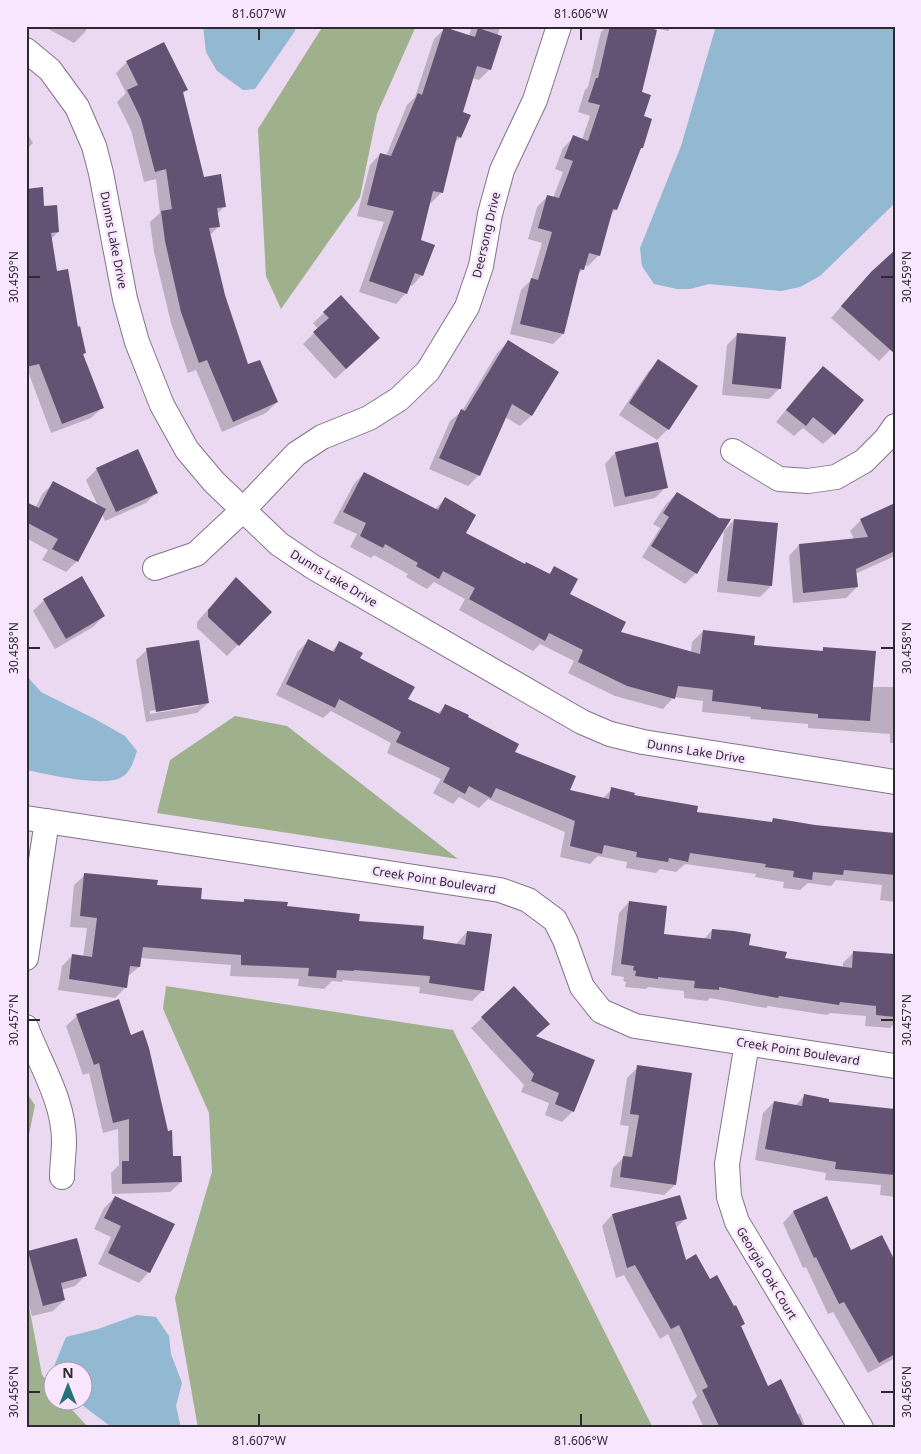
<svg xmlns="http://www.w3.org/2000/svg" width="921" height="1454" viewBox="0 0 921 1454" font-family="'Noto Sans',sans-serif">
  <style>
    .forest { fill: #9fb18c }
    .water { fill: #92b9d1 }
    .shadow { fill: #0003; fill-rule: evenodd }
    .building { fill: #635273 }
    .lines { fill: none; stroke-linecap: round; stroke-linejoin: round }
    .street-casing { stroke: #837489; stroke-width: 26 }
    .street { stroke: #fff; stroke-width: 24 }
    .ticks { fill: none; stroke: #2e2831; stroke-width: 2 }
    .labels { text-anchor: middle; dominant-baseline: central; stroke-width: 5; stroke-linejoin: round; paint-order: stroke }
    .street-label { font-size: 12px; fill: #2e2831; stroke: #f8e6ff }
    .neatline { fill: none; stroke: #2e2831; stroke-width: 2 }
    .ticks-label { font-size: 12px; text-anchor: middle; fill: #2e2831 }
  </style>
  <rect width="100%" height="100%" fill="#ebd9f2"/>
  <g class="forest">
    <path d="M323,26H416L377,114L360,197L281,309L266,276L258,129Z"/>
    <path d="M235,716L287,726L458,859L157,813L170,760Z"/>
    <path d="M166,986L453,1030L653,1428H198L175,1298L212,1172L209,1113L163,1009Z"/>
    <path d="M26,1092L35,1105L26,1149Z"/>
    <path d="M26,1290L42,1375L52,1387V1402H65L86,1425L94,1428H26Z"/>
  </g>
  <g class="water">
    <path d="M203,26H296L295,31L255,89L243,90L217,71L206,52Z"/>
    <path d="M716,26H895V203L820,276L800,287L781,291L709,284L690,289H677L654,284L642,266L640,248L681,146Z"/>
    <path d="M26,675L41,692L95,719L125,736L137,751C134,760 131,772 122,777C105,788 46,774 26,770Z"/>
    <path d="M137,1315L156,1317L169,1336L171,1354L182,1383L176,1406L181,1428H114L110,1426L78,1402H82V1372L55,1371L53,1369L66,1337L98,1329Z"/>
  </g>
  <g class="shadow">
    <path d="M43,26H88L85,32L74,43Z"/>
    <path d="M472,26H500L490,69L479,80L472,78L461,113L460,137L454,144L442,192L431,203H429L420,241L422,275L412,286L409,285L406,293L396,304L359,292L384,222L357,216L370,165L380,154L386,156L407,105L415,97L434,39L444,29L469,36Z"/>
    <path d="M607,26H673L668,31L656,28L640,93L642,117V148L637,152L616,209L611,214L598,256L588,266L584,265L583,269L578,274L563,334L553,344L510,334L521,290L531,280L542,243L528,239L537,207L548,196L553,198L563,172L555,169L563,148L574,137L582,140L590,116L578,112L585,90L588,87L601,32Z"/>
    <path d="M164,44L187,89L182,94L203,178L224,207L217,214L219,226L209,236L224,295L247,366L277,402L266,413L222,432L196,370L188,373L171,323L154,252L150,222L160,213L156,179L144,182L131,130L117,102L126,93L116,73L126,63Z"/>
    <path d="M26,131L33,143L26,150Z"/>
    <path d="M26,190L43,207L58,232L51,239L56,273L85,352L82,355L102,408L91,418L51,433L29,374L26,375Z"/>
    <path d="M861,284L895,345L879,361L831,318Z"/>
    <path d="M324,313L368,349L335,379L303,344L318,329L313,323Z"/>
    <path d="M738,334L780,388L769,399L722,395L727,345Z"/>
    <path d="M508,342L558,372L531,416L520,426L505,417L479,475L468,486L429,469L450,421L462,411L497,353Z"/>
    <path d="M659,361L668,429L657,440L619,415L648,372Z"/>
    <path d="M823,368L834,434L823,444L803,428L794,436L776,422L812,378Z"/>
    <path d="M615,453L666,487L655,498L614,507L605,464Z"/>
    <path d="M97,469L157,492L146,503L105,521L102,514L77,561L66,572L42,560L48,550L26,538V509L35,508L43,493L54,483L98,506L86,480Z"/>
    <path d="M364,473L434,510L445,499L464,533L525,565L548,575L554,568L569,594L619,633L691,653L692,642L703,631L753,646L820,652L824,649L872,687H895V743H890V734L808,728V724L750,719L751,717L702,712L703,701L674,697L663,709L615,696L568,673L574,661L540,644L533,651L459,610L465,599L434,582L427,589L406,577L408,574L374,555L371,558L350,547L357,534L333,523L354,484Z"/>
    <path d="M677,493L696,573L685,584L642,557L660,528L653,524L666,504Z"/>
    <path d="M895,505V556L855,574L857,587L846,598L793,603L789,556L799,545L854,539L850,531L861,520Z"/>
    <path d="M734,520L771,586L760,597L717,592L724,531Z"/>
    <path d="M225,590L270,612L227,656L197,628V622Z"/>
    <path d="M44,600L104,616L93,627L55,649L33,611Z"/>
    <path d="M308,641L331,652L339,643L407,699L437,714L446,705L467,718L568,791L602,799L612,789L633,796L696,813L770,823L773,820L895,839V902L880,900L882,885L836,880L831,886L808,883L800,890L783,888L784,882L755,877L756,874L685,864L676,872L660,869L656,873L626,868L627,862L598,856L590,864L560,857L565,832L488,799L479,808L459,797L453,804L433,793L441,779L387,753L391,743L331,711L323,718L276,695L298,651Z"/>
    <path d="M147,650L208,703L197,713L146,722L136,660ZM198,704V706L150,714V711Z"/>
    <path d="M85,875L156,886L200,900L241,903L244,901L286,908L358,922L422,940L456,945L457,943L467,932L483,990L472,1001L419,993L420,987L343,980L342,982L332,981L324,989L298,986L299,979L230,976L231,965L141,958L139,967L127,977L126,987L115,998L58,990L62,966L73,955L83,957L87,928L70,927L74,885Z"/>
    <path d="M629,902L662,935L703,940L712,930L748,946L784,959L843,968V963L854,952L895,955V1023L890,1028L865,1026L866,1016L830,1013L827,1015L768,1006L766,1008L710,998L707,1001L684,998V991L648,987L646,989L625,987L626,982L623,981L624,977L611,975L619,913Z"/>
    <path d="M77,1016L168,1132L171,1158L181,1182L170,1192L112,1194L111,1173L119,1165L118,1129L103,1133L89,1073L83,1075L66,1026Z"/>
    <path d="M482,1018L535,1037L573,1111L562,1122L545,1115L549,1103L521,1092L524,1085L471,1028Z"/>
    <path d="M638,1067L675,1185L664,1195L610,1187L613,1168L624,1157L629,1126L620,1125L627,1078Z"/>
    <path d="M804,1096L827,1103L895,1113V1197L880,1195L881,1185L825,1180L826,1173L755,1160L763,1113L774,1102L795,1106Z"/>
    <path d="M115,1197L149,1272L139,1283L98,1264L111,1237L94,1229L104,1208Z"/>
    <path d="M826,1198L850,1251L895,1264V1358L868,1373L833,1312L828,1314L806,1267L803,1268L783,1223L793,1212Z"/>
    <path d="M612,1215L685,1219L676,1228L685,1262L709,1281L743,1324L740,1327L768,1387L797,1415L800,1413L806,1428H704L692,1402L697,1396L668,1334L660,1339L624,1275L616,1278L602,1226Z"/>
    <path d="M29,1252L86,1275L75,1286L61,1290L64,1300L53,1311L32,1316L26,1294V1255Z"/>
  </g>
  <g class="building">
    <path d="M610,26H640L657,30L642,92L651,95L644,116L652,119L643,148H641L617,210L613,209L600,256L589,253L584,270L580,269L564,334L520,324L531,278L538,280L552,232L538,228L547,195L559,198L573,161L564,158L573,135L588,141L600,105L588,102L596,78H598Z"/>
    <path d="M444,27L475,37L478,28L502,36L491,70L477,66L463,112L471,115L461,138L457,136L443,193L433,191L421,240L435,245L423,276L415,273L407,294L369,281L394,211L367,205L380,153L391,156L418,93L422,95Z"/>
    <path d="M164,42L188,90L183,92L204,177L221,174L226,207L217,208L220,227L209,228L225,295L248,364L260,360L278,402L233,422L207,360L199,363L181,312L165,241L161,211L172,209L166,169L155,172L141,119L127,90L138,85L126,61Z"/>
    <path d="M43,187L44,206L57,205L59,232L51,233L57,271L68,269L78,327L80,326L86,353L83,354L104,408L62,424L39,364L26,367V189Z"/>
    <path d="M895,250V354L841,306L871,272Z"/>
    <path d="M341,295L380,338L346,369L313,332L329,318L323,312Z"/>
    <path d="M737,333L786,337L781,389L732,384Z"/>
    <path d="M508,340L559,372L532,416L512,404L480,476L439,458L461,409L465,411Z"/>
    <path d="M658,359L698,386L669,430L629,403Z"/>
    <path d="M823,366L864,400L835,435L813,417L806,426L786,410Z"/>
    <path d="M658,442L668,488L625,497L615,452Z"/>
    <path d="M138,449L158,493L116,512L96,468Z"/>
    <path d="M364,472L438,510L445,497L476,515L466,533L525,564L526,562L550,574L554,566L578,579L570,594L626,622L621,632L700,654L703,630L755,636L754,645L823,651V647L876,651L870,721L818,718V714L761,709V707L712,701L713,690L678,686L675,699L627,686L578,662L583,650L549,633L545,641L469,599L475,588L443,571L439,579L416,566L418,563L385,544L383,548L360,536L366,523L343,512Z"/>
    <path d="M53,481L106,509L78,562L52,549L58,539L26,522V502L39,508Z"/>
    <path d="M677,492L719,518L731,519L697,574L651,546L669,517L663,513Z"/>
    <path d="M895,503V551L856,569L858,587L803,593L799,544L868,537L860,519Z"/>
    <path d="M734,519L778,523L772,586L727,581Z"/>
    <path d="M82,576L105,616L66,639L43,599Z"/>
    <path d="M236,577L272,612L239,646L208,617V610Z"/>
    <path d="M308,639L334,652L339,641L363,653L360,658L415,687L408,699L440,714L445,704L469,715L468,717L519,744L515,752L576,776L570,790L609,799L611,787L635,793L634,795L698,806L697,812L772,822L773,818L815,825L895,833V875L844,870L843,875L813,872L812,880L793,877L794,871L765,867L766,864L690,853L688,862L669,858L668,862L636,857L637,852L604,845L602,854L570,846L575,821L496,788L491,798L469,786L465,794L443,782L450,768L396,742L401,732L339,699L335,708L286,684Z"/>
    <path d="M199,640L209,703L156,712L146,648Z"/>
    <path d="M84,873L158,880L157,885L202,888L201,899L244,902V899L288,902L287,906L360,914L359,921L424,926L423,939L465,945L467,931L492,934L484,991L429,983L430,976L354,970V971L337,970L336,978L308,976L309,968L241,965V955L143,947L140,967L130,966L127,988L69,979L72,954L92,957L97,918L80,916Z"/>
    <path d="M629,901L667,906L664,934L711,939L712,929L734,931L751,934L749,945L787,952L785,958L852,968L853,951L895,954V1017L876,1015V1006L840,1002L839,1005L779,996L778,998L719,987V990L694,988L695,981L658,977V979L635,976L636,971L633,970L634,966L621,964Z"/>
    <path d="M514,986L550,1024L536,1036L595,1060L574,1112L555,1104L559,1093L531,1081L534,1074L481,1017Z"/>
    <path d="M119,999L131,1035L143,1030L149,1048L168,1131L172,1130L173,1156H181L182,1182L122,1184V1161H129V1119L113,1123L99,1063L94,1065L76,1014Z"/>
    <path d="M637,1065L692,1073L676,1185L620,1177L623,1156L632,1157L639,1115L630,1114Z"/>
    <path d="M804,1094L829,1099V1102L895,1109V1175L835,1169L836,1162L765,1149L774,1101L802,1106Z"/>
    <path d="M680,1195L687,1219L675,1222L686,1260L696,1254L710,1279L717,1275L734,1306L736,1305L745,1324L741,1326L768,1386L781,1379L804,1428H720L702,1390L708,1387L679,1325L671,1329L635,1265L627,1268L612,1214Z"/>
    <path d="M115,1196L175,1224L150,1273L108,1253L121,1226L104,1218Z"/>
    <path d="M827,1196L851,1250L882,1235L895,1261V1354L879,1363L844,1302L839,1304L816,1257L814,1258L793,1211Z"/>
    <path d="M77,1238L87,1276L61,1283L65,1300L43,1306L28,1251Z"/>
  </g>
  <g class="lines">
    <defs>
      <g id="street">
        <path d="M26,50L50,70L77,107L94,146L101,173L125,299L137,342L162,405L187,450L214,482L279,544L313,567L582,722L610,734L643,742L895,782"/>
        <path d="M733,451L779,479L808,481L836,477L864,461L886,439L895,426"/>
        <path d="M155,568L196,554L243,510L296,454L322,437L369,418L399,399L428,371L467,307L481,266L490,214L502,170L535,100L559,26"/>
        <path d="M26,818L500,890L528,900L555,920L565,940L582,987L601,1011L635,1026L895,1066"/>
        <path d="M26,958L47,821"/>
        <path d="M26,1027C40,1064 64,1101 64,1141C64,1153 62,1165 62,1177"/>
        <path d="M747,1043L727,1164L729,1197L737,1222L861,1428"/>
      </g>
    </defs>
    <use href="#street" class="street-casing"/>
    <use href="#street" class="street"/>
  </g>
  <path class="ticks" d="M259,28V40M581,28V40M28,277H40M881,277H894M28,648H40M881,648H894M28,1020H40M881,1020H894M28,1392H40M881,1392H894M259,1414V1426M581,1414V1426"/>
  <g class="labels">
    <g class="street-label">
      <text transform="translate(486 235) rotate(-77)">Deersong Drive</text>
      <text transform="translate(114 240) rotate(79)">Dunns Lake Drive</text>
      <text transform="translate(334 578) rotate(31)">Dunns Lake Drive</text>
      <text transform="translate(696 751) rotate(9)">Dunns Lake Drive</text>
      <text transform="translate(434 880) rotate(9)">Creek Point Boulevard</text>
      <text transform="translate(798 1051) rotate(9)">Creek Point Boulevard</text>
      <text transform="translate(767 1273) rotate(59)">Georgia Oak Court</text>
    </g>
  </g>
  <rect width="921" height="1454" fill="none" stroke="#f8e6ff" stroke-width="55"/>
  <g transform="translate(68 1386)"><circle r="24" fill="#f8e6ff" stroke="#a79aad"/>
  <path d="M0-4L9 19L0 12L-9 19Z" fill="#277179"/>
  <text y="-8" font-size="14" font-weight="bold" text-anchor="middle" fill="#2e2831">N</text>
  </g>
  <rect x="28" y="28" width="866" height="1398" class="neatline"/>
  <g class="ticks-label">
    <text x="259" y="18">81.607°W</text>
    <text x="581" y="18">81.606°W</text>
    <text transform="translate(14 277) rotate(-90)" y="4">30.459°N</text>
    <text transform="translate(907 277) rotate(-90)" y="4">30.459°N</text>
    <text transform="translate(14 648) rotate(-90)" y="4">30.458°N</text>
    <text transform="translate(907 648) rotate(-90)" y="4">30.458°N</text>
    <text transform="translate(14 1020) rotate(-90)" y="4">30.457°N</text>
    <text transform="translate(907 1020) rotate(-90)" y="4">30.457°N</text>
    <text transform="translate(14 1392) rotate(-90)" y="4">30.456°N</text>
    <text transform="translate(907 1392) rotate(-90)" y="4">30.456°N</text>
    <text x="259" y="1445">81.607°W</text>
    <text x="581" y="1445">81.606°W</text>
  </g>
</svg>
